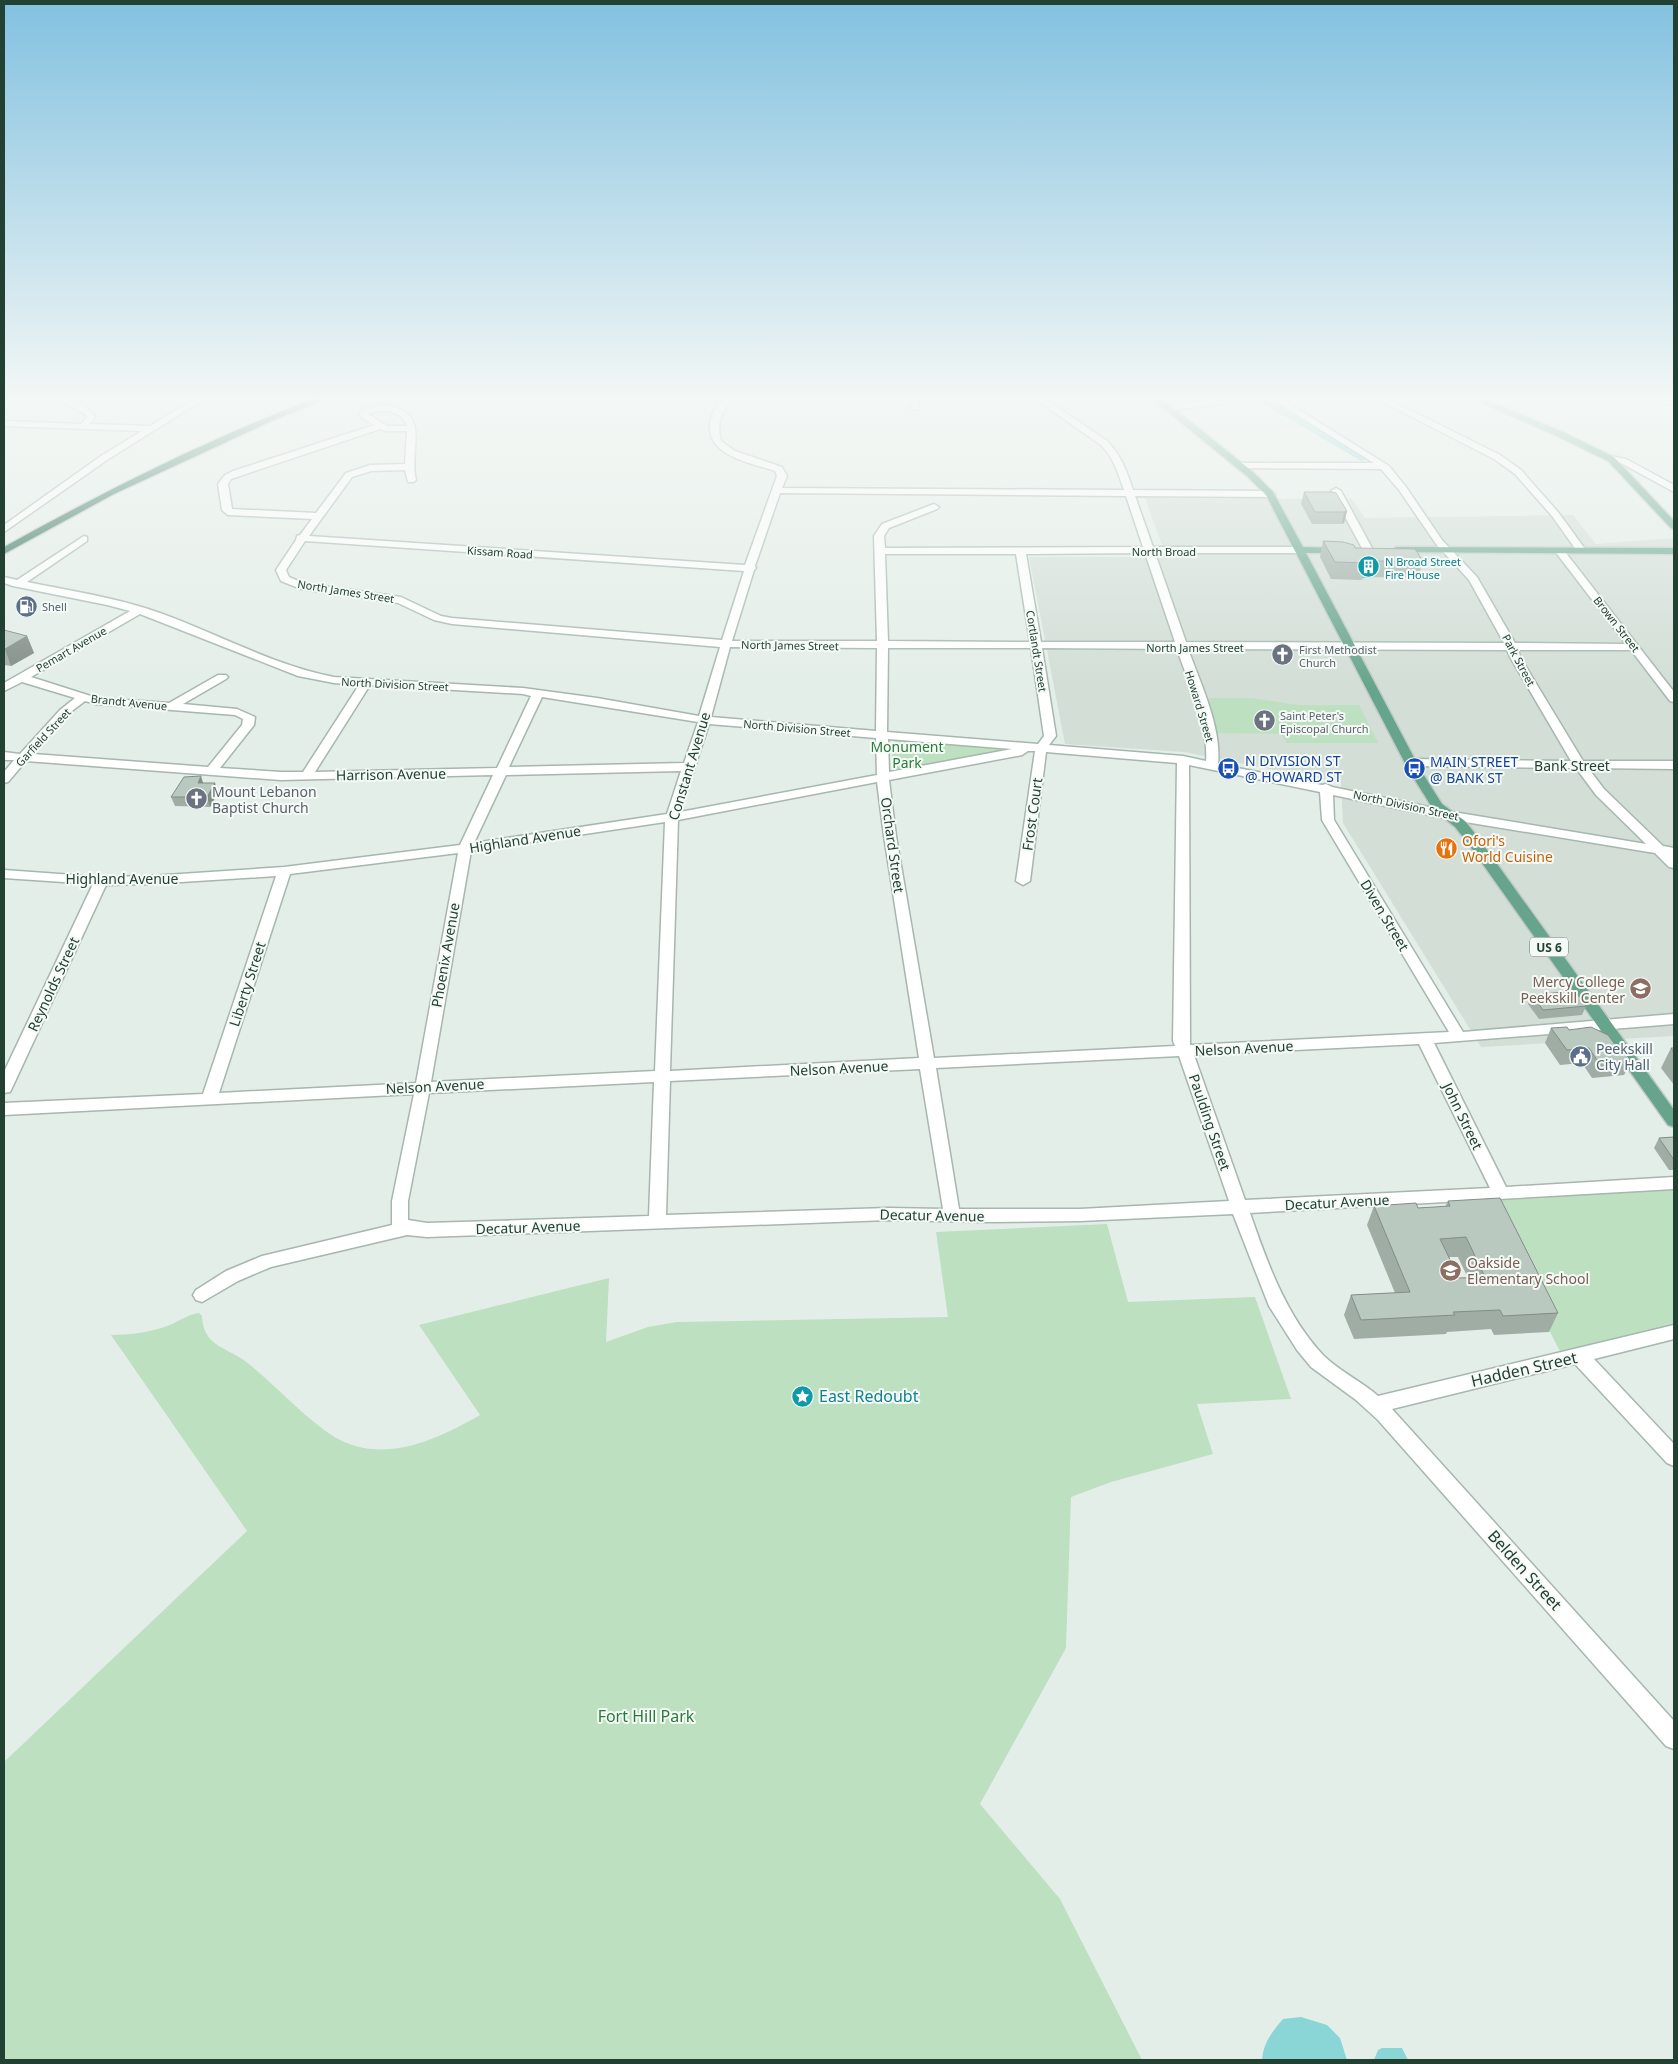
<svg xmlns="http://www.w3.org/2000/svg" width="1678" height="2064" viewBox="0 0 1678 2064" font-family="'Noto Sans',sans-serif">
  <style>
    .built { fill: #d2ded6 }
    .green { fill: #bce0c0 }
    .water { fill: #8ad5d5 }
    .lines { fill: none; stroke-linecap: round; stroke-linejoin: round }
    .canal { fill: #8ad5d5; fill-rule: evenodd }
    .minor-casing { stroke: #a6b7ae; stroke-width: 3 }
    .major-casing { stroke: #c1cac6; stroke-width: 3 }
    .highway-casing { stroke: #c1cac6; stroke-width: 3 }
    .minor { fill: #fff; fill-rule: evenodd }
    .major { fill: #66a58b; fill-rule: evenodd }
    .highway { fill: #2c6e56; fill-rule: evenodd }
    .wall { fill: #9fada5; fill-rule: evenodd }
    .shaded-wall { fill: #828d86 }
    .building { fill: #b9c9c0; stroke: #828d86; fill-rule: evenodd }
    .labels { text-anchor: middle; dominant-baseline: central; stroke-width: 4; stroke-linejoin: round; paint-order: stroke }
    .far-street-label { font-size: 11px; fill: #224133; stroke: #f5faf6 }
    .far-culture-label { font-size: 11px; fill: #0d838f; stroke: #f5faf6; text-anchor: start }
    .far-service-label { font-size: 11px; fill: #4e5e75; stroke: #f5faf6; text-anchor: start }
    .far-worship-label { font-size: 11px; fill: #5b616d; stroke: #f5faf6; text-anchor: start }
    .shield { fill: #f5faf6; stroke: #61786e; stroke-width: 1 }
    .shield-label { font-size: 12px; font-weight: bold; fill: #224133 }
    .park-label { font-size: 14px; fill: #2a7a3c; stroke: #f5faf6 }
    .transit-label { font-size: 14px; fill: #164399; stroke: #f5faf6; text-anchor: start }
    .street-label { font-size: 14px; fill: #224133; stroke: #f5faf6 }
    .worship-label { font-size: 14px; fill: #5b616d; stroke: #f5faf6; text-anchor: start }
    .food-label { font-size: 14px; fill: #c56008; stroke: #f5faf6; text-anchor: start }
    .education-label { font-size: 14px; fill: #785e54; stroke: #f5faf6; text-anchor: end }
    .service-label { font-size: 14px; fill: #4e5e75; stroke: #f5faf6; text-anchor: start }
    .near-street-label { font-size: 16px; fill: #224133; stroke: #f5faf6 }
    .near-culture-label { font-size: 16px; fill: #0d838f; stroke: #f5faf6; text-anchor: start }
    .near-park-label { font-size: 16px; fill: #2a7a3c; stroke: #f5faf6 }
  </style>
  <rect width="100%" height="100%" fill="#e4eee8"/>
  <path class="built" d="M1145,498L1352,499L1365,518L1573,515L1596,544L1674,538V1036L1481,1047L1343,823L1341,783L1184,752L1065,744L1029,557H1166Z"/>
  <g class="green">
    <path d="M927,398H965L966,406H928Z"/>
    <path d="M1202,698H1251L1298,705H1359L1378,743H1287L1281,734L1210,733Z"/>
    <path d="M897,740L1007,748V751L896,770L892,767V743Z"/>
    <path d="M1674,1183V1331L1564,1359L1479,1195Z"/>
    <path d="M1107,1224L1128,1302L1255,1297L1291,1399L1197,1404L1213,1454L1111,1482L1071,1497L1066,1648L980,1804L1060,1899L1142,2060H4V1762L247,1531L111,1335C131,1335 151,1332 170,1325C179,1321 189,1314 199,1313L202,1316C203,1348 229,1347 249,1364C277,1387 304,1417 333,1436C381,1466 437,1440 480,1415L419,1325L609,1278L606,1342L648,1327L677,1322L948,1317L936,1232Z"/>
  </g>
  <g class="water">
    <path d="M1301,2017L1327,2025L1340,2038L1347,2060H1262C1263,2043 1272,2032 1283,2019Z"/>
    <path d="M1382,2048H1402L1408,2060H1374L1378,2050Z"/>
  </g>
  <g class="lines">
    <path class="canal" d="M1260,398L1274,401L1368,459L1361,461L1260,402Z"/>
    <defs>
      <g id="minor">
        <path d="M57,398C70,398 89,405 95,417L90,424L150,426L196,398H206L107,460L4,532V525L101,456L142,431L4,426V421L81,424L87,417L86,415Z"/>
        <path d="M724,398H734C721,411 716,423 721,441L735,451L782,467L787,476L782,488L1124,490C1118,473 1114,458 1101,445L1034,398H1044L1107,441C1121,455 1127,472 1133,490L1270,491L1275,494L1270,497L1135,496L1153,547H1301L1306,550L1301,553H1155L1186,642L1504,643L1469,580L1436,544L1399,490L1381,469L1237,468L1236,466L1240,463H1374L1270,398H1280L1389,466L1406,487L1442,540L1477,577L1515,643L1626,644L1554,550L1556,548H1562L1674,692V702L1670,701L1631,650H1518L1520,657L1583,761H1674V769L1588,768L1604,789L1663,846L1674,848V868L1669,867L1655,853L1453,820L1333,795L1334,820L1463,1032L1674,1014V1024L1434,1043L1506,1187L1674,1177V1189L1250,1213C1267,1262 1286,1316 1323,1355C1339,1371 1361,1381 1378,1396L1674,1325V1339L1594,1359L1674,1444V1466L1667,1463L1575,1364L1392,1409L1674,1721V1749L1666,1746L1378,1420L1356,1400L1311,1367L1297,1350L1269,1306L1233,1214L1080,1221L985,1222L888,1220L427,1237L407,1235L271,1267L238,1281L202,1302L196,1300L193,1295L196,1290L226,1271L262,1256L392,1225V1201L414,1094L4,1115V1103L203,1094L276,876L150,884L106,885L12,1088L10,1092L4,1093V1072L93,884L4,878V870L101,877L150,876L284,867L460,845L493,775L281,780L26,761L8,782L4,783V772L14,760H4V752L20,754L60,710L75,698L22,682L4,691V683L130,611L107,605L13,586L4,583V577L17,580L84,536L87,537V541L27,582C71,591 118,598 160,613C218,634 273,665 334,677L523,688L597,698L699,716L720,647L452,624L434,620L398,603L301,589L281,581L276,570L296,540L297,536L300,535L312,519L228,515L222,510L218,484L225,475L233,471L374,425L361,417L360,413C367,406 379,404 389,406C432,414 408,451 416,480L414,482H408L405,470L371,471L352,477L309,536L745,565L777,476L775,471C752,463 708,457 710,425C711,415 716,405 724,398ZM377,411C390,410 402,413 407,426H387L368,414ZM380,429L385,431H407L405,464L370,465L346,473L316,513L232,509L228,484L231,479ZM780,493L1126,496L1143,547L885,548L884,536L889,528L937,509L939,507L934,504L882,524L874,536L877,641H732L754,570L756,568L755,566ZM305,541L744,571L722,640L452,618L441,616L401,597L303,583L289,577L286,570ZM1145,553L1175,642H1041L1026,554ZM885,554H1016L1030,642L888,641ZM140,614L298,676L334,683L359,685L303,772H281L220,768L254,725L255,717L237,709L183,704L226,679L228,677L226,675H218L169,703L97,698L31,677ZM730,647L877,648L876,731L711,717ZM888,648H1031L1044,736L1038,744L887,732ZM1042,648L1177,649C1188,682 1209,726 1206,761L1183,756L1049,745L1056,736ZM1188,649L1507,650L1510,657L1571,761L1411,759L1405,763L1407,766L1576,768L1596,795L1646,844L1453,812L1332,787L1326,784L1322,785L1218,764C1222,728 1200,682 1188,649ZM370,685L523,694L531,696L497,768L315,772ZM542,697L698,722L684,763L509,767ZM85,701L96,704L235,715L243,719L242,725L208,767L33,754L68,714ZM709,724L876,738L877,775L680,812ZM888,739L1012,749L889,772ZM1028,751H1035L1016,881L1023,885L1030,881L1046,752L1177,763L1173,1041L1175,1046L934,1058L896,836L889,780L1022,755ZM1189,765L1320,792L1322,820L1449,1032L1190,1045ZM681,771L667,814L474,843L506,775ZM877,782L884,836L919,1058L670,1071L678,820ZM665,822L655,1071L431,1082L471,851ZM458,853L416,1083L219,1093L290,874ZM1419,1044L1490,1188L1245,1200L1194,1055ZM1179,1056L1229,1201L1080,1209H959L936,1068ZM920,1069L943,1209L888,1208L666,1215L670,1081ZM654,1082L649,1216L427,1223L408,1220V1201L429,1093Z"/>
        <path d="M910,398H918V409H912Z"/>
        <path d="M1227,398H1254L1250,400L1167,411L1163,408L1167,405Z"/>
        <path d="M1375,398H1386L1500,455L1521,470L1558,512L1585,549L1583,551H1577L1552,516L1515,474L1494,459Z"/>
        <path d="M1620,398L1674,401V405L1624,400Z"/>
        <path d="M1611,456L1626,459L1674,485V492L1621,463L1608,461L1607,459Z"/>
        <path d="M1336,488L1341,491L1373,550L1371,552H1365L1363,550L1331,491Z"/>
      </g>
      <g id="major">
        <path d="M1151,398H1161L1253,472L1273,492L1303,547L1345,548V552L1342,553H1306L1420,769L1442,804L1465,821L1477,836L1674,1110V1127L1668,1125L1467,842L1455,827L1433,809L1408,769L1266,495L1247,476Z"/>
        <path d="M1470,398H1482L1565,433L1614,457L1674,521V529L1671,528L1608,461L1559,437Z"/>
        <path d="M1397,547L1674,548V554L1394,552V548Z"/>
      </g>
      <path id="highway" d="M316,398H329L274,420L114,494L4,554V547C105,491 208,439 316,398Z"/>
    </defs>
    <use href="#minor" class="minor-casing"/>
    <use href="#major" class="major-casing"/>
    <use href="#highway" class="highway-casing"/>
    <use href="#minor" class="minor"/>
    <use href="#major" class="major"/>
    <use href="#highway" class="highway"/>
  </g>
  <g class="wall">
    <path d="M1304,492L1347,511L1344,523L1342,524H1312L1301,504Z"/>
    <path d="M1323,541L1423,561L1418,578L1367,577L1363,578L1362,580L1331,579L1320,557Z"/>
    <path d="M4,630L27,636L34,653L11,666L4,665Z"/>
    <path d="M203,783L218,792L210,807L175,806L171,797Z"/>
    <path d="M1532,995L1586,1006L1582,1015L1539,1019L1528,1004Z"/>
    <path d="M1551,1028L1569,1030L1619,1050L1631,1061L1624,1075L1592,1078L1582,1063L1560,1065L1545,1043Z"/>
    <path d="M1671,1048H1674V1085L1661,1068Z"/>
    <path d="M1674,1137V1170H1669L1654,1148L1659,1138Z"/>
    <path d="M1448,1201L1558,1313L1549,1332L1494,1335L1491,1329L1447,1332L1446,1334L1354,1339L1344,1315L1351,1295L1395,1293L1367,1225L1374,1206L1418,1208L1445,1207ZM1449,1257H1458L1468,1278H1459Z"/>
  </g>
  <g class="shaded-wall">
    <path d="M1347,511L1344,523L1342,524L1344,512Z"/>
    <path d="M1371,561L1367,577L1363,578L1366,563L1365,562Z"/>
    <path d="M27,636L34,653L11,666L5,649Z"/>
    <path d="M201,776L204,786L198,783Z"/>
    <path d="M215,783L218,792L210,807L207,797Z"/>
  </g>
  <g class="building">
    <path d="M1304,492H1332L1336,493L1347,511L1344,512H1315Z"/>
    <path d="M1323,541L1343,542L1354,545L1355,548L1415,549L1423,561H1371L1365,562L1366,563L1335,562Z"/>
    <path d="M4,630L27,636L5,649H4Z"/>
    <path d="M201,776L198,783H215L207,797H171L184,777Z"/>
    <path d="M1575,991L1586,1006L1543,1010L1532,995Z"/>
    <path d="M1567,1027L1569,1030L1591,1027L1608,1035L1619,1050H1623L1631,1061L1599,1063L1589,1048L1567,1050L1551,1028Z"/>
    <path d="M1671,1048H1674V1053Z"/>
    <path d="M1674,1137V1160L1659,1138Z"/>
    <path d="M1500,1198L1558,1313L1503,1316L1500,1310L1453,1312L1455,1315L1361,1320L1351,1295L1410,1292L1374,1206L1416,1203L1418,1208L1450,1206L1448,1201ZM1466,1237L1485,1277L1459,1278L1440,1239Z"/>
  </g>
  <linearGradient id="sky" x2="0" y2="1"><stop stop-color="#82c1e0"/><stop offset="0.58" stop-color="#f3f7f5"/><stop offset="1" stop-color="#f3f7f5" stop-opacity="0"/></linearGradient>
  <rect width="1678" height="687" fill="url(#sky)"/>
  <defs>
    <symbol id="building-disc" viewBox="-11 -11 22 22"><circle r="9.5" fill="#0f9aa8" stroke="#f5faf6"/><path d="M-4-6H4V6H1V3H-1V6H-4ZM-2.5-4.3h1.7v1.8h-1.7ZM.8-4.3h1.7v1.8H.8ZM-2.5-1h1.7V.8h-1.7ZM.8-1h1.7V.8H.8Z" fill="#fff"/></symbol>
    <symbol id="fuel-disc" viewBox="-11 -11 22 22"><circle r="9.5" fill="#5c6f8a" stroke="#f5faf6"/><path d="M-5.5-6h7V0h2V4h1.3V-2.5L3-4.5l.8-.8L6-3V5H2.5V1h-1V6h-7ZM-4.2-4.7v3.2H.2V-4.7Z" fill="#fff"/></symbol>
    <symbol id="church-disc" viewBox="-11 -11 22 22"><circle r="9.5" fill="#6b7280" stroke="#f5faf6"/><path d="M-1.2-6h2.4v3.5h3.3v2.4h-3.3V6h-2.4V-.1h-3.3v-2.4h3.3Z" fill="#fff"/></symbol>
    <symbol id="bus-disc" viewBox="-11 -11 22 22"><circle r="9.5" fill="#1a4fb4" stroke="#f5faf6"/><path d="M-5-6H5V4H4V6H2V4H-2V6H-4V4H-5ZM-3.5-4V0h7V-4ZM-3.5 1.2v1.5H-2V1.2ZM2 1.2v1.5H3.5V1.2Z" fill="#fff"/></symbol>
    <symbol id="restaurant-disc" viewBox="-11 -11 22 22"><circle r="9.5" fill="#e8710a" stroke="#f5faf6"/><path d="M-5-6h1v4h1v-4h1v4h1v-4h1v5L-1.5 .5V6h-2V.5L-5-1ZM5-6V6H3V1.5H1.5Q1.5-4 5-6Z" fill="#fff"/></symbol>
    <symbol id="school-disc" viewBox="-11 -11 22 22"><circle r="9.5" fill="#8d6e63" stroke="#f5faf6"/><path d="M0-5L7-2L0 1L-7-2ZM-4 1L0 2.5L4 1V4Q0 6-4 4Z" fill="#fff"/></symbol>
    <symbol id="civic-disc" viewBox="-11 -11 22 22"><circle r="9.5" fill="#5c6f8a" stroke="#f5faf6"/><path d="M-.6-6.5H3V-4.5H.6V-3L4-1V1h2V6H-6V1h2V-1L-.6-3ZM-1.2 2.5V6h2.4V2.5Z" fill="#fff"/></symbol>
    <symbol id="sight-disc" viewBox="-11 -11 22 22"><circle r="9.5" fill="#0f9aa8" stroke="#f5faf6"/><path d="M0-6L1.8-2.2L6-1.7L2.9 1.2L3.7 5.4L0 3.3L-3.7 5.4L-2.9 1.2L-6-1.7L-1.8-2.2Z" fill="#fff"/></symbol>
  </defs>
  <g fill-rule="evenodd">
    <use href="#building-disc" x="1356" y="554" width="25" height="25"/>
    <use href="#fuel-disc" x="14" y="594" width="25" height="25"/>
    <use href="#church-disc" x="1270" y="642" width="25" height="25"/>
    <use href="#church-disc" x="1252" y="708" width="25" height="25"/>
    <use href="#bus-disc" x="1216" y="756" width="25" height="25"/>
    <use href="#bus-disc" x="1402" y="756" width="25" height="25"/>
    <use href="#church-disc" x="184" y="786" width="25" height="25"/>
    <use href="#restaurant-disc" x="1434" y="836" width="25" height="25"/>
    <use href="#school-disc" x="1628" y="976" width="25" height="25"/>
    <use href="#civic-disc" x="1568" y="1044" width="25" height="25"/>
    <use href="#school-disc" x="1438" y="1258" width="25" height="25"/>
    <use href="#sight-disc" x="790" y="1384" width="25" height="25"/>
  </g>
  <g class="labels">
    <g class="far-street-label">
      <text x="1164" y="551">North Broad</text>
      <text transform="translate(500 552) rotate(4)">Kissam Road</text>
      <text transform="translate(346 591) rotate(9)">North James Street</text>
      <text transform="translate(1617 624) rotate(52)">Brown Street</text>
      <text transform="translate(790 645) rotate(1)">North James Street</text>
      <text x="1195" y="647">North James Street</text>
      <text transform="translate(71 649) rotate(-30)">Pemart Avenue</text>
      <text transform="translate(1037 651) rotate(81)">Cortlandt Street</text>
      <text transform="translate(1519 660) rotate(62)">Park Street</text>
      <text transform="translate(395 684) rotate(3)">North Division Street</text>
      <text transform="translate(129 702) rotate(6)">Brandt Avenue</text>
      <text transform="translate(1200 706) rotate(73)">Howard Street</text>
      <text transform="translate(797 728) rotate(5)">North Division Street</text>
      <text transform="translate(43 737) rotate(-47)">Garfield Street</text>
      <text transform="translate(1406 805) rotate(12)">North Division Street</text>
    </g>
    <g class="far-culture-label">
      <text x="1385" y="561">N Broad Street<tspan x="1385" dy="13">Fire House</tspan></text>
    </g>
    <g class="far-service-label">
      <text x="42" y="606">Shell</text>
    </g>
    <g class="far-worship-label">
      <text x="1299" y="649">First Methodist<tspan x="1299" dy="13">Church</tspan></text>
      <text x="1280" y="715">Saint Peter's<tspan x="1280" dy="13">Episcopal Church</tspan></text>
    </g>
    <rect class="shield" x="1530" y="937.5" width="38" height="19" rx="4"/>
    <g class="shield-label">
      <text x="1549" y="947">US 6</text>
    </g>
    <g class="park-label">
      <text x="907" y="746">Monument<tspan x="907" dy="16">Park</tspan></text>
    </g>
    <g class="transit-label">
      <text x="1245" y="760">N DIVISION ST<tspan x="1245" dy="16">@ HOWARD ST</tspan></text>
      <text x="1430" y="761">MAIN STREET<tspan x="1430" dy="16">@ BANK ST</tspan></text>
    </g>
    <g class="street-label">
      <text x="1572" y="765">Bank Street</text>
      <text transform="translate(689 766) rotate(-73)">Constant Avenue</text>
      <text transform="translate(391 774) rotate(-1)">Harrison Avenue</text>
      <text transform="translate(1032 814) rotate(-82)">Frost Court</text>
      <text transform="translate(525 839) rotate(-9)">Highland Avenue</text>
      <text transform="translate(893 845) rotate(82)">Orchard Street</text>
      <text x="122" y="878">Highland Avenue</text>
      <text transform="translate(1385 915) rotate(59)">Diven Street</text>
      <text transform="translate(445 955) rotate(-80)">Phoenix Avenue</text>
      <text transform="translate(53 984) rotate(-65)">Reynolds Street</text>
      <text transform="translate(247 984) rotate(-72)">Liberty Street</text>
      <text transform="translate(1244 1048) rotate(-3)">Nelson Avenue</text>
      <text transform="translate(839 1068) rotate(-3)">Nelson Avenue</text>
      <text transform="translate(435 1086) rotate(-3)">Nelson Avenue</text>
      <text transform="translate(1463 1116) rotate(64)">John Street</text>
      <text transform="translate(1210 1122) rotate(71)">Paulding Street</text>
      <text transform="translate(1337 1202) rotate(-3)">Decatur Avenue</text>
      <text transform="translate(932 1215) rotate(1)">Decatur Avenue</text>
      <text transform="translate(528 1227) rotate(-2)">Decatur Avenue</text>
    </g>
    <g class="worship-label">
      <text x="212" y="791">Mount Lebanon<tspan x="212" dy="16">Baptist Church</tspan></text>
    </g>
    <g class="food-label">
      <text x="1462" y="840">Ofori's<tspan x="1462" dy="16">World Cuisine</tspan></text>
    </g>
    <g class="education-label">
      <text x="1625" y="981">Mercy College<tspan x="1625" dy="16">Peekskill Center</tspan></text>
      <text x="1467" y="1262" text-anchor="start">Oakside<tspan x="1467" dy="16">Elementary School</tspan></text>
    </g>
    <g class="service-label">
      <text x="1596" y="1048">Peekskill<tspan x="1596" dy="16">City Hall</tspan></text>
    </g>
    <g class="near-street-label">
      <text transform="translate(1524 1369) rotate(-13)">Hadden Street</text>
      <text transform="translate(1525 1570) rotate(48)">Belden Street</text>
    </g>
    <g class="near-culture-label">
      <text x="819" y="1396">East Redoubt</text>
    </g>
    <g class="near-park-label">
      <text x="646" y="1716">Fort Hill Park</text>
    </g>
  </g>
  <rect width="1678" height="2064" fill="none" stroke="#224133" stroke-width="10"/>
</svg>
